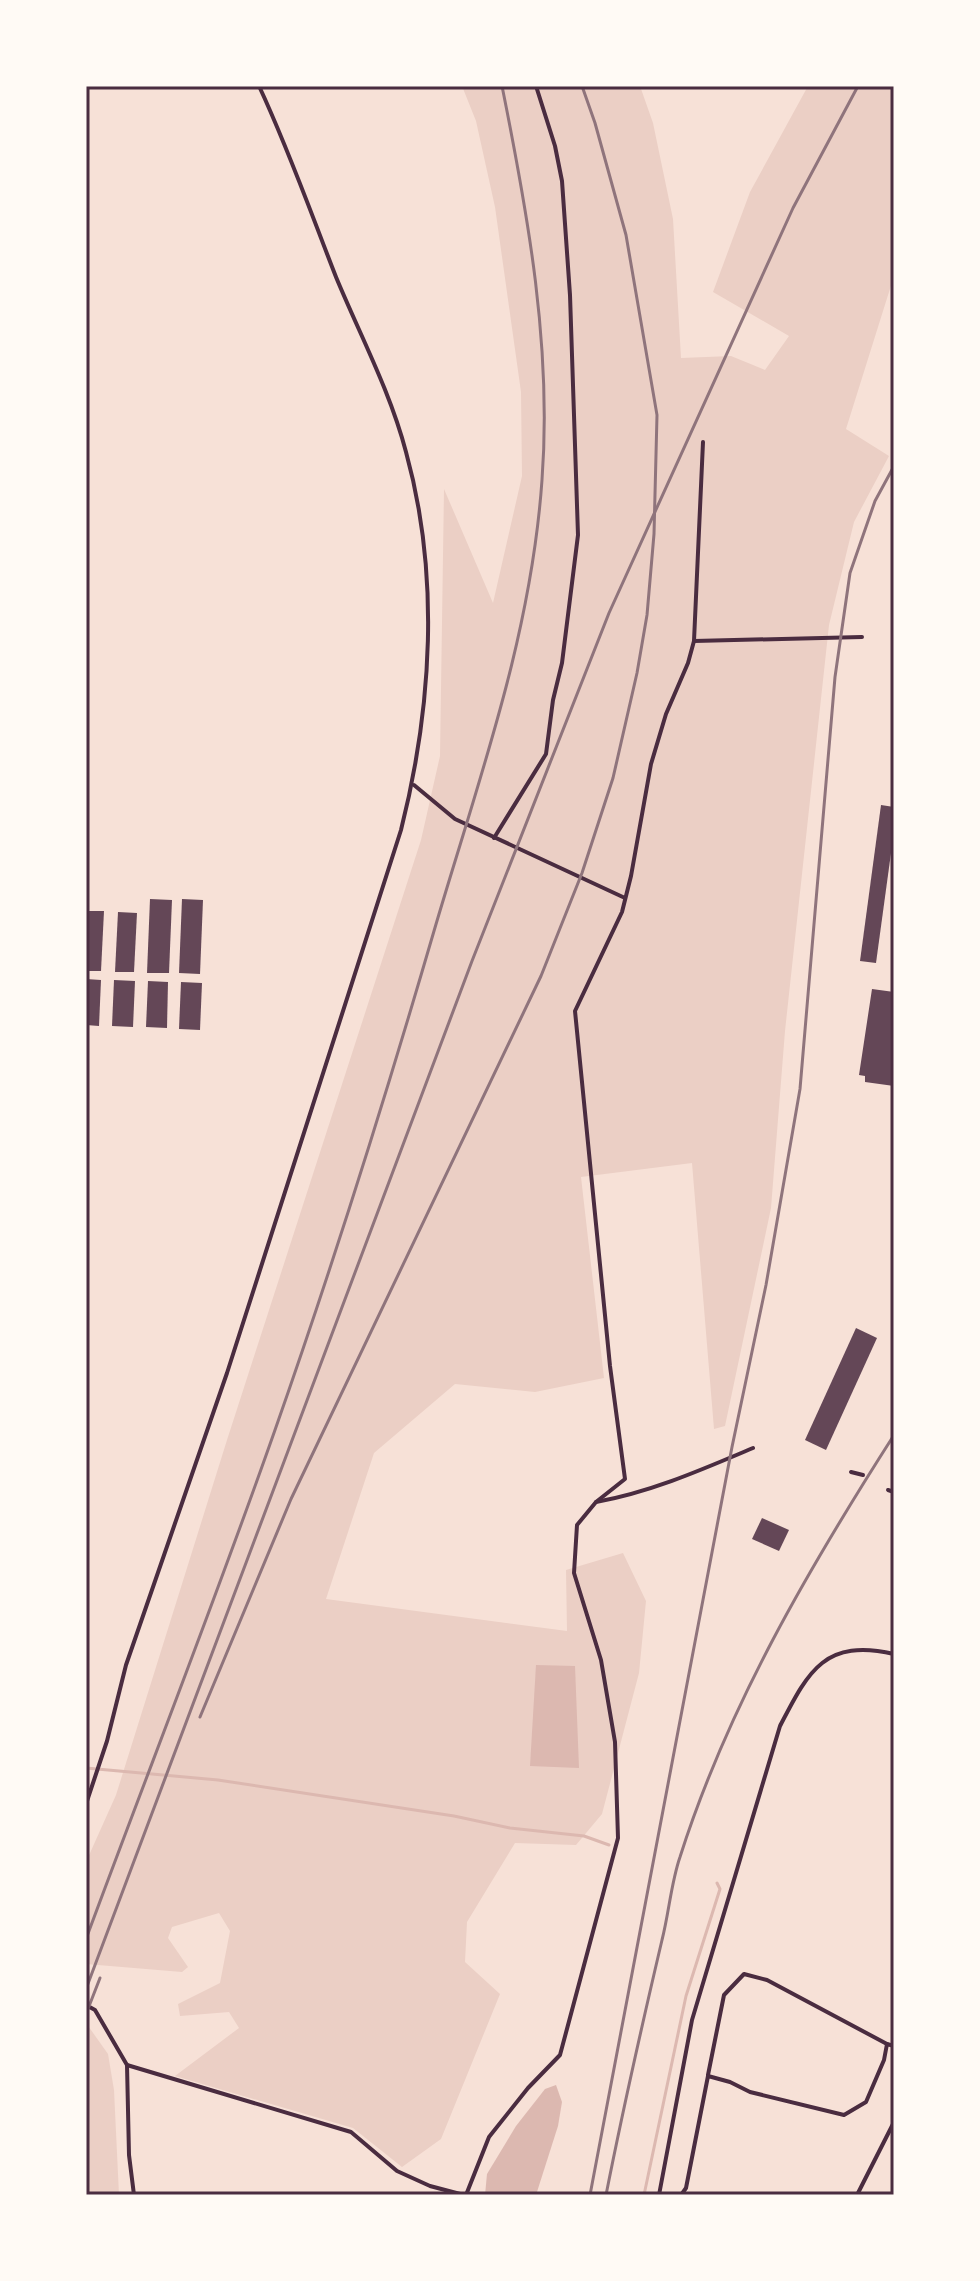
<svg xmlns="http://www.w3.org/2000/svg" width="980" height="2281" viewBox="0 0 980 2281" font-family="Literata,serif">
  <style>
    .green { fill: #ebcfc5 }
    .water { fill: #dcb8b0 }
    .lines { fill: none; stroke-linecap: round; stroke-linejoin: round }
    .stream { stroke: #dcb8b0; stroke-width: 3 }
    .building { fill: #644757 }
    .minor { stroke: #4a2c40; stroke-width: 4 }
    .rail { stroke: #8f747c; stroke-width: 3 }
    .neatline { fill: none; stroke: #4a2c40; stroke-width: 3 }
  </style>
  <rect width="100%" height="100%" fill="#f7e1d7"/>
  <g class="green">
    <path d="M462,86H640L653,123L673,219L681,358L731,356L765,370L789,336L713,292L750,192L808,86H894V276L846,429L889,456L854,522L829,625L785,1031L771,1208L725,1426L714,1429L692,1163L581,1177L604,1378L535,1392L455,1384L374,1453L326,1599L567,1631L566,1570L623,1553L646,1601L639,1673L602,1814L576,1845L515,1843L467,1922L465,1962L500,1994L441,2139L402,2167L353,2128L175,2076L239,2028L229,2012L180,2016L178,2004L220,1983L230,1931L219,1913L172,1927L168,1938L188,1967L182,1972L86,1964V1862L116,1795L227,1440L421,840L440,756L444,489L493,603L522,476L521,392L495,207L476,121Z"/>
    <path d="M86,2023L108,2054L114,2090L119,2195H86Z"/>
  </g>
  <g class="water">
    <path d="M536,1665L575,1666L579,1768L530,1766Z"/>
    <path d="M556,2085L562,2102L558,2126L536,2195H485L487,2174L516,2126L545,2089Z"/>
  </g>
  <g class="lines">
    <g class="stream">
      <path d="M86,1768L218,1780L454,1816L510,1828L584,1836L609,1845"/>
      <path d="M644,2195L686,1996L720,1889L717,1883"/>
    </g>
  </g>
  <g class="building">
    <path d="M881,805L894,807V831L876,963L860,961Z"/>
    <path d="M150,899L172,900L169,973H147Z"/>
    <path d="M182,899L203,900L200,974L179,973Z"/>
    <path d="M86,911H104L101,971H86Z"/>
    <path d="M118,912L137,913L134,972H115Z"/>
    <path d="M86,979L101,980L99,1026L86,1025Z"/>
    <path d="M114,980L135,981L133,1027L112,1026Z"/>
    <path d="M148,981L168,982L167,1028L146,1027Z"/>
    <path d="M181,982L202,983L200,1030L179,1029Z"/>
    <path d="M872,989L894,992V1086L865,1082V1076L859,1075Z"/>
    <path d="M856,1328L877,1338L826,1450L805,1440Z"/>
    <path d="M762,1518L789,1530L779,1551L752,1539Z"/>
  </g>
  <g class="lines">
    <g class="minor">
      <path d="M694,641L862,637"/>
      <path d="M414,785L455,819L625,898"/>
      <path d="M494,838L546,754L553,700L562,663L578,535L570,295L562,181L555,146L536,86"/>
      <path d="M851,1472L863,1475"/>
      <path d="M888,1490L894,1492"/>
      <path d="M596,1502L625,1479L610,1366L575,1011L622,912L631,876L651,764L666,714L688,663L694,641L703,442"/>
      <path d="M86,1804L107,1741L126,1665L227,1373L401,830C432,707 440,575 406,452C390,391 360,335 336,277C311,213 288,148 259,86"/>
      <path d="M86,2005L95,2010L127,2065L129,2155L134,2195"/>
      <path d="M127,2065L351,2132L397,2171L430,2186L464,2195"/>
      <path d="M708,2075L724,1995L744,1974L767,1980L887,2044"/>
      <path d="M466,2195L489,2137L528,2088L560,2055L618,1838L615,1742L601,1660L574,1573L577,1525L596,1502C651,1492 701,1470 753,1448"/>
      <path d="M659,2195L692,2020L780,1726C808,1672 824,1638 894,1654"/>
      <path d="M681,2195L686,2188L708,2076L730,2082L750,2092L844,2115L866,2102L884,2060L887,2044L894,2046"/>
      <path d="M857,2195L894,2122"/>
    </g>
    <g class="rail">
      <path d="M200,1717L291,1499L541,976L582,873L613,778L637,673L647,615L654,534L657,415L626,235L595,123L582,86"/>
      <path d="M86,1939C149,1769 215,1601 275,1430C333,1265 385,1099 434,931C478,781 531,638 542,480C552,348 528,215 502,86"/>
      <path d="M86,1989L472,961L609,613L793,208L858,86"/>
      <path d="M86,2014L100,1978"/>
      <path d="M590,2195L732,1447L766,1285L800,1089L835,677L850,573L875,501L894,466"/>
      <path d="M606,2195C623,2109 642,2025 662,1940C669,1913 671,1883 680,1857C728,1706 809,1568 894,1435"/>
    </g>
  </g>
  <rect width="980" height="2281" fill="none" stroke="#fffaf5" stroke-width="176"/>
  <rect x="88" y="88" width="804" height="2105" class="neatline"/>
</svg>
